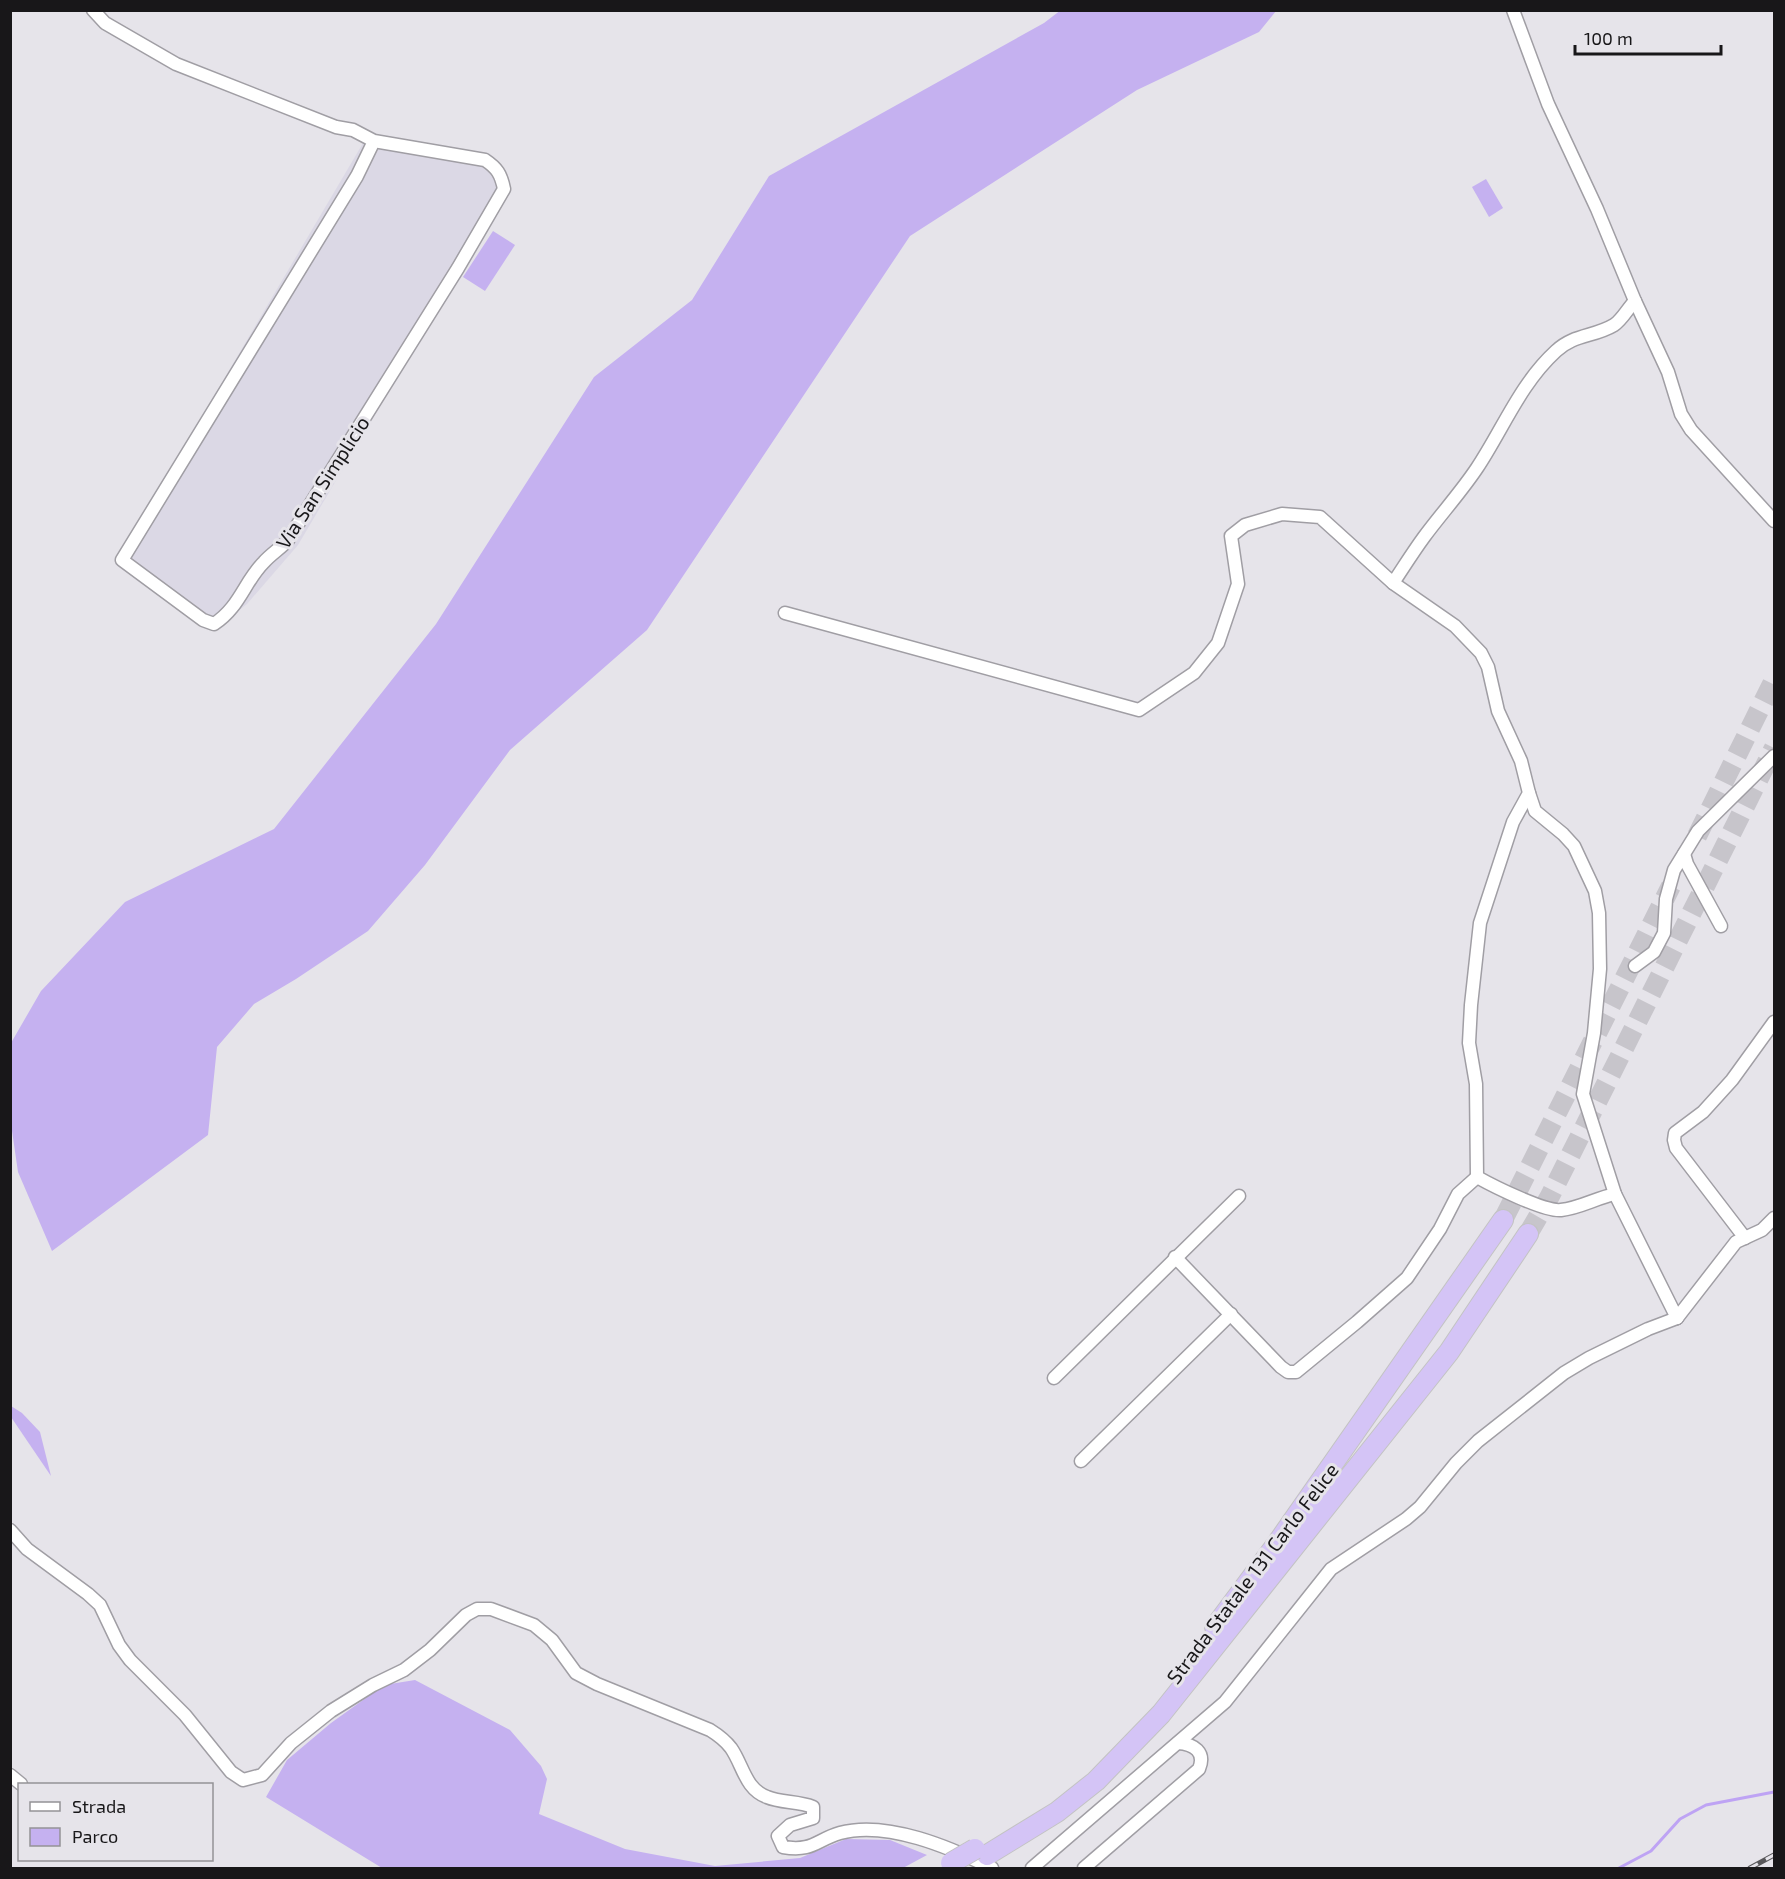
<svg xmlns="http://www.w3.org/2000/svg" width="1785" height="1879" viewBox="0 0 1785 1879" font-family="'Exo 2',sans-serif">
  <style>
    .built { fill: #dbd8e5 }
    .green { fill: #c5b1f0 }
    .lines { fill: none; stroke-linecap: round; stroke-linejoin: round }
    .stream { stroke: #bea3f4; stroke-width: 3 }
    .trunk-tunnel { stroke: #c7c5cb; stroke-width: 20; stroke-dasharray: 20 10; stroke-linecap: butt }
    .minor-casing { stroke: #a09ea4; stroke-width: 15 }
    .trunk-casing { stroke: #c3c3c3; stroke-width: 22 }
    .minor { stroke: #fff; stroke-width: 12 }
    .trunk { stroke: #d4c4f6; stroke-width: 20 }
    .rail-casing { stroke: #58575a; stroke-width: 5 }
    .rail { stroke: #e6e4ea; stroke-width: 3; stroke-dasharray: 9; stroke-linecap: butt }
    .trunk-bridge-casing { stroke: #c3c3c3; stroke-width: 22; stroke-linecap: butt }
    .trunk-bridge { stroke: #d4c4f6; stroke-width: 20 }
    .labels { text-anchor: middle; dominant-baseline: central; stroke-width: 6; stroke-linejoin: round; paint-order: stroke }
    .street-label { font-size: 20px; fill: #181719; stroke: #e6e4ea }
  </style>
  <rect width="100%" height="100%" fill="#e6e4ea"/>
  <path class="built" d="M366,138L498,165L500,202L298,545L247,604L223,623L210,626L185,615L115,564Z"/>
  <g class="green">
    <path d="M1061,10L1276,11L1259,32L1137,90L910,236L647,630L510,750L425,865L368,931L296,979L254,1004L217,1047L208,1135L52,1251L18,1172L11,1124V1043L41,991L125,902L274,829L436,624L594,377L692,300L769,176L1044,23Z"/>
    <path d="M1486,179L1503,208L1489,217L1472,187Z"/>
    <path d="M493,231L515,245L485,291L463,277Z"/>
    <path d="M11,1406L22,1413L40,1432L51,1476L11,1417Z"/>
    <path d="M415,1680L510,1730L541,1766L547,1779L539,1814L625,1849L715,1866L800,1858L846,1839L890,1840L927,1855L903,1868H382L266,1797L287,1760L331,1723L384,1685Z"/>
  </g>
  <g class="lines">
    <path class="stream" d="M1619,1868L1651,1851L1680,1819L1706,1805L1774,1792"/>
    <g class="trunk-tunnel">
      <path d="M1697,836L1774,680"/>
      <path d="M1503,1220L1671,886"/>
      <path d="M1528,1234L1550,1196L1774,748"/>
    </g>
    <defs>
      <g id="minor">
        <path d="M93,10L105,23L176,64L336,127L353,130L374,141L485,160C497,168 501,174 504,189L458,268L288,540C281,548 271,554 264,562C244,582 240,607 214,624L203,620L122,560L357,176L374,141"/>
        <path d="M1513,10L1548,104L1597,209L1635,301L1668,372L1681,414L1691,430L1774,521"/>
        <path d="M1393,583C1403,568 1413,552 1424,537C1441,514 1461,492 1477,468C1503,429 1520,384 1556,351C1574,334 1594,337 1614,325C1622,320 1628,308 1635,301"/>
        <path d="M785,613L1139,710L1194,673L1218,643L1238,584L1231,536L1245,525L1282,514L1320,517L1393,583L1455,626L1481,653L1488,667L1498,711L1521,761L1529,793L1513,822L1480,923L1471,1005L1469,1043L1476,1084L1477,1177C1493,1186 1545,1212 1561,1210C1580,1208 1596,1198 1615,1194"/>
        <path d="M1529,793L1535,811L1563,834L1574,846L1595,891L1599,913L1600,969L1594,1033L1583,1094L1615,1194L1677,1318"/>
        <path d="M1684,854L1687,864L1721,926"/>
        <path d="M1635,966L1654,952L1664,933L1666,899L1674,870L1698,831L1774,756"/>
        <path d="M1745,1238L1676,1148L1674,1140L1675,1133L1703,1112L1732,1080L1774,1022"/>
        <path d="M1175,1257L1281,1367L1288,1372H1296L1357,1322L1407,1278L1440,1229L1458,1194L1477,1177"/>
        <path d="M1677,1318L1736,1242L1762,1230L1774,1218"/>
        <path d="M1054,1378L1239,1196"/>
        <path d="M1081,1461L1231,1314"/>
        <path d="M10,1530L27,1549L88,1594L100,1605L119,1645L130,1660L185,1715L231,1772L243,1780L262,1775L291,1743L331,1711L373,1685L404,1670L430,1650L466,1615L477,1609H491L534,1625L552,1640L576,1673L597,1684L710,1730C718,1735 725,1740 731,1748C743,1765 745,1789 767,1797C781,1803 798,1801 813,1807V1818L790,1825L778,1836L783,1847C813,1852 816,1840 840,1833C887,1820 951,1848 992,1868"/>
        <path d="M10,1775L21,1784"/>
        <path d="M1032,1868L1225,1702L1331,1569L1406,1519L1420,1507L1456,1463L1478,1441L1564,1373L1589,1358L1648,1329L1677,1318"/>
        <path d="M1084,1868L1199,1769C1206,1752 1194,1744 1178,1743"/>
      </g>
      <g id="trunk">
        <path d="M1215,1627L1276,1545L1503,1220"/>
        <path d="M987,1855L1057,1812L1096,1781L1161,1714L1449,1352L1528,1234"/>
      </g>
    </defs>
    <use href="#minor" class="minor-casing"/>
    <use href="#trunk" class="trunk-casing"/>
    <use href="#minor" class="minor"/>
    <use href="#trunk" class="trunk"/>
    <defs>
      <path id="rail" d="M1750,1868L1774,1855"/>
    </defs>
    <use href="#rail" class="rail-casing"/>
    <use href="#rail" class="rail"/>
    <defs>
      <path id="trunk-bridge" d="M951,1863L975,1849"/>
    </defs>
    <use href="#trunk-bridge" class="trunk-bridge-casing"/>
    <use href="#trunk-bridge" class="trunk-bridge"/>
  </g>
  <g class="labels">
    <g class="street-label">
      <text transform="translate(322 482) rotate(-57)">Via San Simplicio</text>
      <text transform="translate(1252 1573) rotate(-53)">Strada Statale 131 Carlo Felice</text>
    </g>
  </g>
  <rect width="1785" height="1879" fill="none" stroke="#181719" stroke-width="24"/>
  <rect x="18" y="1783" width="195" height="78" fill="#e6e4ea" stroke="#949296" stroke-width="1.5"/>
  <rect x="30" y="1802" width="30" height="9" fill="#ffffff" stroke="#949296" stroke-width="1.5"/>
  <text x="72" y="1813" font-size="18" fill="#181719">Strada</text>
  <rect x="30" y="1828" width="30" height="18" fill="#c5b1f0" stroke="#949296" stroke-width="1.5"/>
  <text x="72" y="1843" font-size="18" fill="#181719">Parco</text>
  <path d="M1575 45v9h146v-9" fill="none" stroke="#181719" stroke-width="3"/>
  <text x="1584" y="45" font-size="18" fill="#181719" stroke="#e6e4ea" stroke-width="4.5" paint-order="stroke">100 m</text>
</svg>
